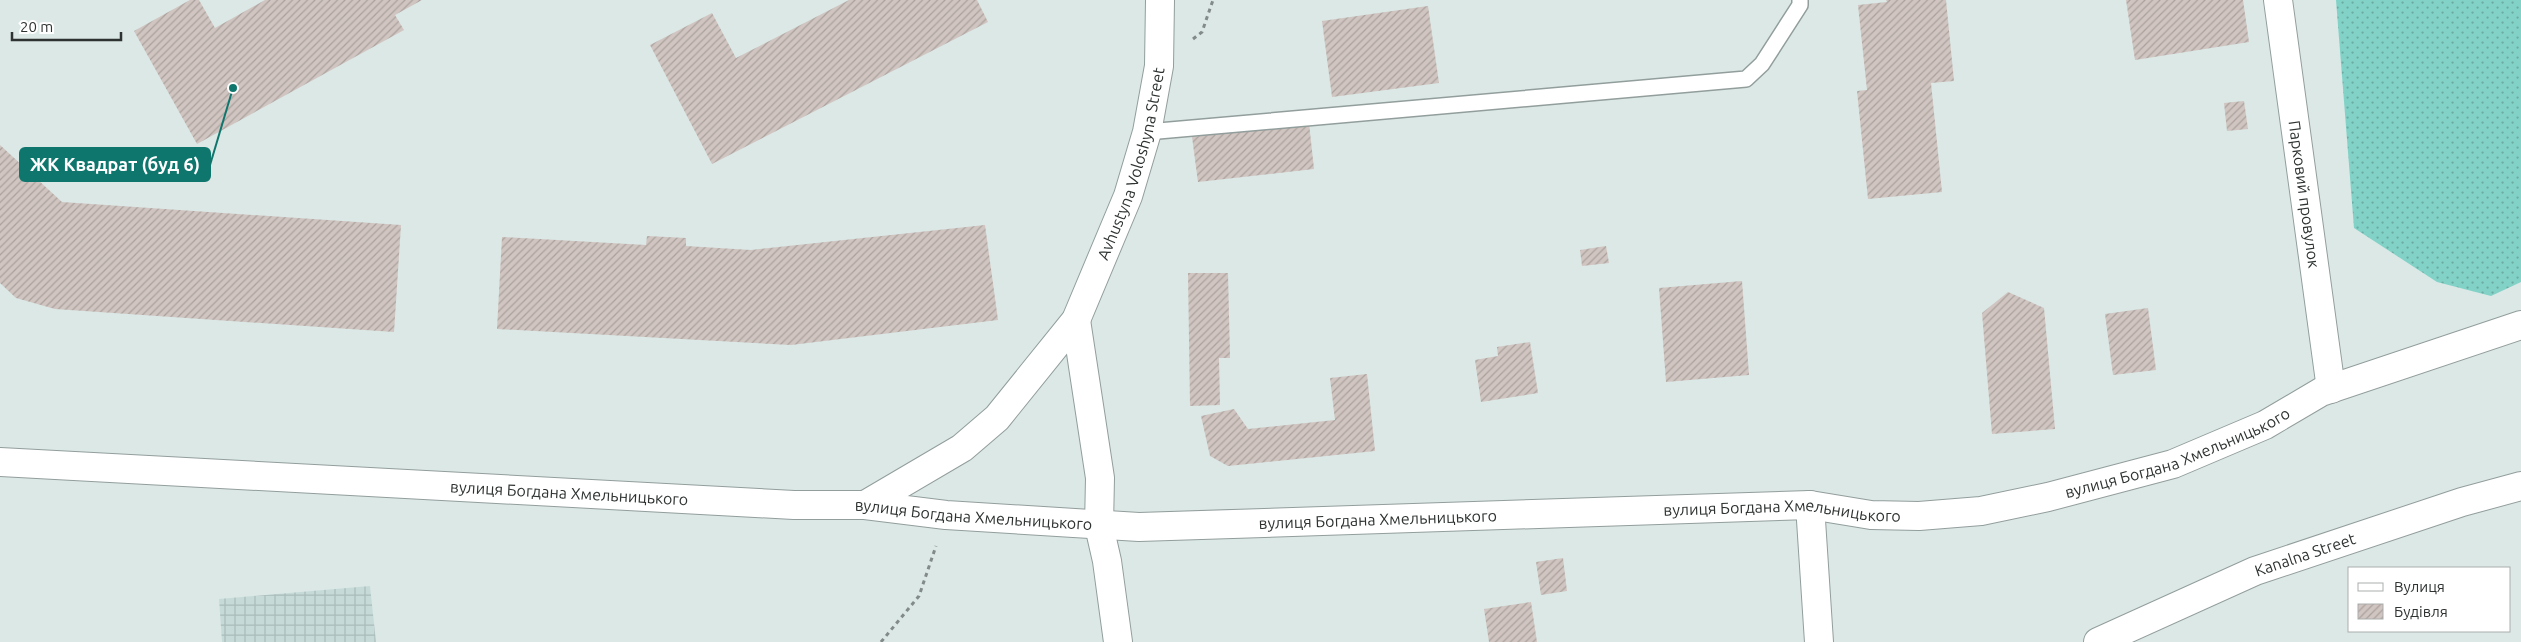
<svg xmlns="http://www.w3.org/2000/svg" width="2521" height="642" viewBox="0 0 2521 642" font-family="Ubuntu,sans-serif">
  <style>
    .industrial { fill: url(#industrial-grid) }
    .grass { fill: url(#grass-dots) }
    .building { fill: url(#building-hatch) }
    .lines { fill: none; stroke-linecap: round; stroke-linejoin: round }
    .service-casing { stroke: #929e9c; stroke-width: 18 }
    .minor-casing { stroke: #929e9c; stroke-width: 30 }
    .tertiary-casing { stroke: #929e9c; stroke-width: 30 }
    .path { stroke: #838b8a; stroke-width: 3; stroke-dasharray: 4 4; stroke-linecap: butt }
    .service { stroke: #fff; stroke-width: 15 }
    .minor { stroke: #fff; stroke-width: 28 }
    .tertiary { stroke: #fff; stroke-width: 28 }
    .labels { text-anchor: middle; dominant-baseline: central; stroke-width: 4; stroke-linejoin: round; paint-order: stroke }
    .street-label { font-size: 16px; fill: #2e3332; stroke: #fff }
    .leader { fill: none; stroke: #0f766e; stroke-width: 2 }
    .callout-dot { fill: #0f766e; stroke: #fff; stroke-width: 2 }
    .callout { fill: #0f766e; stroke: #0f766e; stroke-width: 2 }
    .callout-label { font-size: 18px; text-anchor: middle; font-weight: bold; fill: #fff }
  </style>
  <defs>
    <pattern id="industrial-grid" width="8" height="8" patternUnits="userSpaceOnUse" patternTransform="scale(1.25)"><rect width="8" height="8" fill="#c6dbd8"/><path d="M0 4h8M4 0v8" fill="none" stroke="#aabcba"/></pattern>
    <pattern id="grass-dots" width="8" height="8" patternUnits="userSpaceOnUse" patternTransform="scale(1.25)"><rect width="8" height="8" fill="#82d2c7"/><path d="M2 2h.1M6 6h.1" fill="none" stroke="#6baba2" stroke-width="1.8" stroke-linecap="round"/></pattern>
    <pattern id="building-hatch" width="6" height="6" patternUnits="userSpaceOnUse" patternTransform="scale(1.25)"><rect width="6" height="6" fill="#d1c5c1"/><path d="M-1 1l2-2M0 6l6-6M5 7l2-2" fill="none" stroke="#aaa19d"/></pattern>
  </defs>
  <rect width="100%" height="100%" fill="#dbe8e6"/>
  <path class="industrial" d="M370,586L376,642H222L219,599Z"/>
  <path class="grass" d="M2336,0H2521V282L2491,296L2437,282L2354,228Z"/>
  <g class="building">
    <path d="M190,0H199L215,28L265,0H422L395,15L404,30L197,144L134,31Z"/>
    <path d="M849,0H977L988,22L712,164L650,45L712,13L736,58Z"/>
    <path d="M1886,0H1946L1954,81L1931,83L1942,192L1868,199L1857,91L1867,90L1858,5L1887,2Z"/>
    <path d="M2126,0H2243L2249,42L2135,60Z"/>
    <path d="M1428,6L1439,83L1332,97L1322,21Z"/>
    <path d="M2244,101L2248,129L2227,131L2224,103Z"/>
    <path d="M1309,123L1314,169L1198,182L1192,137Z"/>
    <path d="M0,145L62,202L401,225L394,332L55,309L16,298L0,283Z"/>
    <path d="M985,225L998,320L791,345L497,329L502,237L646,245L647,236L686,238V246L751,250Z"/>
    <path d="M1606,246L1609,263L1582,266L1580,250Z"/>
    <path d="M1188,273H1228L1230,358H1219L1220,405L1190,406Z"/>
    <path d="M1742,281L1749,375L1666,382L1659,288Z"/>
    <path d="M2008,292L2044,308L2055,429L1992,434L1982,313Z"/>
    <path d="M2148,308L2156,370L2113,375L2105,314Z"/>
    <path d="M1530,342L1538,393L1481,402L1475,360L1498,356L1497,347Z"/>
    <path d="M1367,374L1375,451L1228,466L1210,456L1201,416L1234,409L1248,429L1335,420L1330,378Z"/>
    <path d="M1563,558L1567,591L1541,595L1536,562Z"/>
    <path d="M1531,602L1537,642H1489L1484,609Z"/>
  </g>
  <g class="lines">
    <defs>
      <path id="service" d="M1147,132L1746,79L1762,64L1800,5V0"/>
      <g id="minor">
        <path id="s1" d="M2278,0L2331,389"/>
        <path d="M1099,526L1107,561L1118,642"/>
        <path id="s2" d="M2098,642L2255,571L2462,502L2521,486"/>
      </g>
      <g id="tertiary">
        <path d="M1076,320L1100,478L1099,526"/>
        <path id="s3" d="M0,462L794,505H865L946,515L1139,527L1810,505L1871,515L1919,516L1981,511L2048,497L2173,464L2265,425L2321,392L2521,325"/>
        <path id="s4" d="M865,505L962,448L997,418L1076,320L1128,196L1147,132L1159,66L1160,0"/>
        <path d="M1810,505L1819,642"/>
      </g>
    </defs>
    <use href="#service" class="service-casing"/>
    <use href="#minor" class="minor-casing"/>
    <use href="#tertiary" class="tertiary-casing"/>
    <g class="path">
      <path d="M1193,39L1202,32L1213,0"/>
      <path d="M881,642L919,596L936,546"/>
    </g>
    <use href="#service" class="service"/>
    <use href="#minor" class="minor"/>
    <use href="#tertiary" class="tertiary"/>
  </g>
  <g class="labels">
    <g class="street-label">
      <text stroke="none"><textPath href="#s4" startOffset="451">Avhustyna Voloshyna Street</textPath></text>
      <text stroke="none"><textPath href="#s1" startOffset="196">Парковий провулок</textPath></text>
      <text stroke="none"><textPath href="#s3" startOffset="2190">вулиця Богдана Хмельницького</textPath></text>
      <text stroke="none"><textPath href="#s3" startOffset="570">вулиця Богдана Хмельницького</textPath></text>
      <text stroke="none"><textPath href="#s3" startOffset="1785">вулиця Богдана Хмельницького</textPath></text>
      <text stroke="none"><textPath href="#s3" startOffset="975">вулиця Богдана Хмельницького</textPath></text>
      <text stroke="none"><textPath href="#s3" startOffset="1380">вулиця Богдана Хмельницького</textPath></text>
      <text stroke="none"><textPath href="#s2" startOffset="225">Kanalna Street</textPath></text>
    </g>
  </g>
  <path class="leader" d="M233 88L210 165"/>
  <circle class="callout-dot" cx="233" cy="88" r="5"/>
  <rect class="callout" x="20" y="148" width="190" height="33" rx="5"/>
  <g class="callout-label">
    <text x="115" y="171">ЖК Квадрат (буд 6)</text>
  </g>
  <rect x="2348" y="567" width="162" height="65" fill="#ffffff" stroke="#abadad"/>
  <rect x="2358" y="583" width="25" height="8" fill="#ffffff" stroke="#abadad"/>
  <text x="2394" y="592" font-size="15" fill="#2e3332">Вулиця</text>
  <rect x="2358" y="604" width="25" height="15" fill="url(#building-hatch)" stroke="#abadad"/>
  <text x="2394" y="617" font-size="15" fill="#2e3332">Будівля</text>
  <path d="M12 32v8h109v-8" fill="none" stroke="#2e3332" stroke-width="2.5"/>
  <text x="20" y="32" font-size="15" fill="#2e3332" stroke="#ffffff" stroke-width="4" paint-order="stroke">20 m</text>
</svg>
